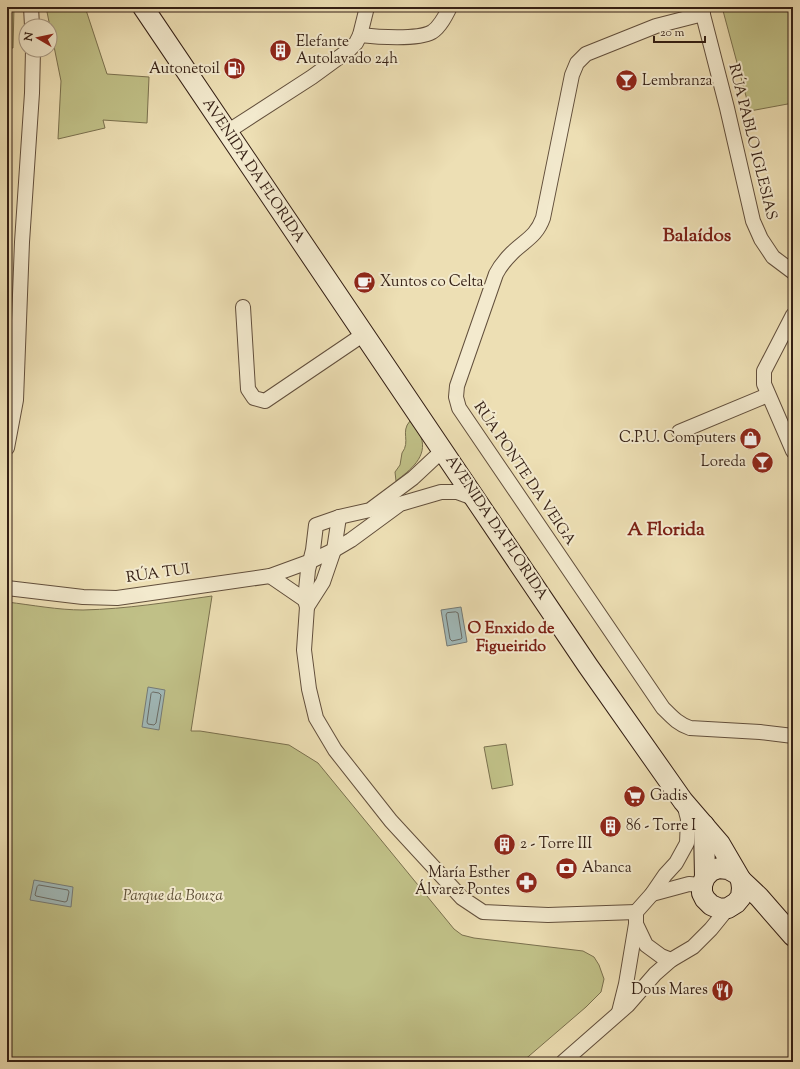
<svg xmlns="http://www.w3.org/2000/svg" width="800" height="1069" viewBox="0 0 800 1069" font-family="'Sorts Mill Goudy',serif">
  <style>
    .green { fill: #c0c087; stroke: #7a704e }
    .water { fill: #a0b9b9; stroke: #757b77 }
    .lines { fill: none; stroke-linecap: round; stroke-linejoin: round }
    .shore { stroke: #6a6c66; stroke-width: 1 }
    .street-casing { stroke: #624f3c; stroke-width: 16 }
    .secondary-casing { stroke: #341f14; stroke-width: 22 }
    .street { stroke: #f3eace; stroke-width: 14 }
    .secondary { stroke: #f3eace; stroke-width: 20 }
    .labels { text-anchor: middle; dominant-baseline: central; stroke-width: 4; stroke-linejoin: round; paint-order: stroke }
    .poi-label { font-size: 15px; fill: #341f14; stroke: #f3eace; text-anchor: start }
    .street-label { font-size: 15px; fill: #341f14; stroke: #f3eace }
    .park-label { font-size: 15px; font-style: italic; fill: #5e4f36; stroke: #f3eace }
    .neighbourhood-label { font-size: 16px; font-weight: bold; fill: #7a1f14; stroke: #f3eace }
    .district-label { font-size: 19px; font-weight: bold; fill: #7a1f14; stroke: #f3eace }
  </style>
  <rect width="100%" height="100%" fill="#eddfb4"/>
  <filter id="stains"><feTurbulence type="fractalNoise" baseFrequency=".005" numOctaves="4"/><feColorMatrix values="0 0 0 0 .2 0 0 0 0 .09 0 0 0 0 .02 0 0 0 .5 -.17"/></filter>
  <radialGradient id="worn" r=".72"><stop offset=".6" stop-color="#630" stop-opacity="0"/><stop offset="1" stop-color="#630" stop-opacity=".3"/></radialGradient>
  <g class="green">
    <path d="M7,7H14L13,48H7Z"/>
    <path d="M46,7H85L107,74L149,77L147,123L103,120L105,128L58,139L61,81Z"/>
    <path d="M722,7H793V103L750,111Z"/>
    <path d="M11,146V182L7,240V147Z"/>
    <path d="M410,421C414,426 418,432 421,437C428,457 410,470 396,481L395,472L400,465L402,453C411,441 400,432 410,421Z"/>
    <path d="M212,596L191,731H200L289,745L318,763L454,929L462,935L474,938L583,951L594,957L599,965L604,979L601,992L586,1007L522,1062H7V602C32,605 58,610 83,610C127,609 169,602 212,596Z"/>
    <path d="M506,744L513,785L492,789L484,747Z"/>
  </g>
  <g class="water">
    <path d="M461,607L467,642L447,646L441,610Z"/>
    <path d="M148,687L165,690L159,730L142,727Z"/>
    <path d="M34,880L73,887L71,907L30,900Z"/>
  </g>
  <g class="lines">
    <g class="shore">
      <path d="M456,612L458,613L462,638L461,639L452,641L450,639L446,615L447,613Z"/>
      <path d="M153,692L159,693L161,695L156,723L154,725L148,724L147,722L151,694Z"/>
      <path d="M39,885L68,890L69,892L67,901L65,902L36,896L35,895L37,887Z"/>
    </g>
    <defs>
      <g id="street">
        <path d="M31,7L32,26"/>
        <path d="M701,7L727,108L753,221L761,239L773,257L793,272"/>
        <path d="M703,14L656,26L586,54L577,63L572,75L543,218C536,237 525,240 512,253C505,260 500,266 496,274L457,386L456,397L459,408L663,708C672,717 678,724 690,728L760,732L793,736"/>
        <path d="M360,35C377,37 418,40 432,32C440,27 446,15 450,7"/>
        <path d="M227,132L312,77L349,50L356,43L360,35L367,7"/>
        <path d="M243,307L248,389L254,398L265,401L364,334"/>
        <path d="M793,315L764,371V384L793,451"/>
        <path d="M679,432L768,395"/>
        <path d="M7,448L16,400L22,242L32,93L33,50"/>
        <path d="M443,450L413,478L370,510L339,517L316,525L313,550L308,570L305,600L307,607L304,650L309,689L316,718L335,750L391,821L462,898L483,912L548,915L636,912"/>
        <path d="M270,576L305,600"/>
        <path d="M7,588L83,597L117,598L270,576L311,561L334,550L351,540L400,504L441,492H457L476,499"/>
        <path d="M307,607L323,582L334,550L339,517"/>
        <path d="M652,894L689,884L702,885"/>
        <path d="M636,924L646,945L661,956L671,960"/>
        <path d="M619,1012L626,984L636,924V912L652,894L665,875L676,863L687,843L688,819L684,804"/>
        <path d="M563,1062L628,1005L655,974L671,960L693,947L711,929L728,908"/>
      </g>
      <g id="secondary">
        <path d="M143,7L588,666L683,801L720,844L741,880L742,888L741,897L736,903L728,908L720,909L711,905L705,899L702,893V885L705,877L711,871L719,868L728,869L737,874"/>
        <path d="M704,825L705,877"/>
        <path d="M741,880L759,897L793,936"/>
      </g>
    </defs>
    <use href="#street" class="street-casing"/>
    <use href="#secondary" class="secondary-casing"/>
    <use href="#street" class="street"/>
    <use href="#secondary" class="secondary"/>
  </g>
  <defs>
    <symbol id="building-disc" viewBox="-11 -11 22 22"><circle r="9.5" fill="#8f2418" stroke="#f3eace"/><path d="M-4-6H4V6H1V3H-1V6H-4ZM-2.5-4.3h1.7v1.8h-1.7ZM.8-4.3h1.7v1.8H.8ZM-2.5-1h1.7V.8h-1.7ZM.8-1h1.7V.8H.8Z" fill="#fff"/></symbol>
    <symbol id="fuel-disc" viewBox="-11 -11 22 22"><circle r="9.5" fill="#8f2418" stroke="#f3eace"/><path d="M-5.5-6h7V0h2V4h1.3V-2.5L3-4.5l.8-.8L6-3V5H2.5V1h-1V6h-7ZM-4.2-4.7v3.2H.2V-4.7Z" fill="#fff"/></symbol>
    <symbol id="bar-disc" viewBox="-11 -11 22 22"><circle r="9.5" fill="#8f2418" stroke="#f3eace"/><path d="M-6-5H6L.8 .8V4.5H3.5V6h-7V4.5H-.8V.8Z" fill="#fff"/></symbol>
    <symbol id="cafe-disc" viewBox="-11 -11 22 22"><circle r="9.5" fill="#8f2418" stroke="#f3eace"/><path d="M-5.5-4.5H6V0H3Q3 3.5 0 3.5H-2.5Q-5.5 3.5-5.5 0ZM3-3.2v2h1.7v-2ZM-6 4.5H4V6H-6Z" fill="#fff"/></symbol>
    <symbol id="shop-disc" viewBox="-11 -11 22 22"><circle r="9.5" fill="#8f2418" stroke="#f3eace"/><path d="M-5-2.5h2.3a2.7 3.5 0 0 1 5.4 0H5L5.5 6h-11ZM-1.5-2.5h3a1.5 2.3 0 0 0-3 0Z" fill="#fff"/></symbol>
    <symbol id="supermarket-disc" viewBox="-11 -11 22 22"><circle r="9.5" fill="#8f2418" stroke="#f3eace"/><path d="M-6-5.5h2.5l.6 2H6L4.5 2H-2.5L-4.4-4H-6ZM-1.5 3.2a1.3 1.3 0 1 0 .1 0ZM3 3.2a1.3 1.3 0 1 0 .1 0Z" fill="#fff"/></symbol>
    <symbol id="bank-disc" viewBox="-11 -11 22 22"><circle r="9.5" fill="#8f2418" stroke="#f3eace"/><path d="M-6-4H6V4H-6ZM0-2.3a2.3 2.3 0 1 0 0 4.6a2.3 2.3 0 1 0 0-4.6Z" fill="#fff"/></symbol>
    <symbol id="pharmacy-disc" viewBox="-11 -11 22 22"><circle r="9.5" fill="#8f2418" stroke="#f3eace"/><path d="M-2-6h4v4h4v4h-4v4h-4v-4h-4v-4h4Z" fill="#fff"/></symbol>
    <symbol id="restaurant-disc" viewBox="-11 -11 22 22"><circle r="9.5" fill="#8f2418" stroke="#f3eace"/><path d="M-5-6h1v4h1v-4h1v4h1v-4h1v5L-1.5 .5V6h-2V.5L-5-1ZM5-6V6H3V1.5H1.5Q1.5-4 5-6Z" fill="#fff"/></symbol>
  </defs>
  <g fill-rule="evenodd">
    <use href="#building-disc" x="268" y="38" width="25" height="25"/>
    <use href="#fuel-disc" x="222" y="56" width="25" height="25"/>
    <use href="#bar-disc" x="614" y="68" width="25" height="25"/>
    <use href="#cafe-disc" x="352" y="270" width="25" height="25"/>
    <use href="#shop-disc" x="738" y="426" width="25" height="25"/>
    <use href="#bar-disc" x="750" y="450" width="25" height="25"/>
    <use href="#supermarket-disc" x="622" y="784" width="25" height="25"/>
    <use href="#building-disc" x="598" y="814" width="25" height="25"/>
    <use href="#building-disc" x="492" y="832" width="25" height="25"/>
    <use href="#bank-disc" x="554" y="856" width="25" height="25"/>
    <use href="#pharmacy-disc" x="514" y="870" width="25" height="25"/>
    <use href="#restaurant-disc" x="710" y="978" width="25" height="25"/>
  </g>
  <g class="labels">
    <g class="poi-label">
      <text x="296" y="42">Elefante<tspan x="296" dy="17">Autolavado 24h</tspan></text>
      <text x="220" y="69" text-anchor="end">Autonetoil</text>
      <text x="642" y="81">Lembranza</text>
      <text x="380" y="282">Xuntos co Celta</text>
      <text x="736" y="438" text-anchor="end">C.P.U. Computers</text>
      <text x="746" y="462" text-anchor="end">Loreda</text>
      <text x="650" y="796">Gadis</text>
      <text x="626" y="826">86 - Torre I</text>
      <text x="520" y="844">2 - Torre III</text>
      <text x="582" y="868">Abanca</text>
      <text x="510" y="873" text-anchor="end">María Esther<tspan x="510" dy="17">Álvarez Pontes</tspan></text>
      <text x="708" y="990" text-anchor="end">Dous Mares</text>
    </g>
    <g class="street-label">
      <text transform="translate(752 142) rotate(76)">RÚA PABLO IGLESIAS</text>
      <text transform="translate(253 171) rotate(56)">AVENIDA DA FLORIDA</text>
      <text transform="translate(524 474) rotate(56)">RÚA PONTE DA VEIGA</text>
      <text transform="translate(496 528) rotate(56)">AVENIDA DA FLORIDA</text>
      <text transform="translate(158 574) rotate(-8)">RÚA TUI</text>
    </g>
    <g class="park-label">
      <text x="173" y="896">Parque da Bouza</text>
    </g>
    <g class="neighbourhood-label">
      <text x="511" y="629">O Enxido de<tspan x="511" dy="18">Figueirido</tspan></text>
    </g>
    <g class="district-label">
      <text x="697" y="236">Balaídos</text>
      <text x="666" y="530">A Florida</text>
    </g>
  </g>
  <rect width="800" height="1069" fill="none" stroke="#eddfb4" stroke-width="24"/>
  <rect x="8" y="8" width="784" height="1053" fill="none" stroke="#341f14" stroke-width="2"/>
  <rect x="12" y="12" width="776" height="1045" fill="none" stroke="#341f14"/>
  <g transform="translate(38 38) rotate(279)"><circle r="19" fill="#f3eace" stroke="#a79984"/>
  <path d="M0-3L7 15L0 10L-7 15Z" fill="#8f2418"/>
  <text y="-6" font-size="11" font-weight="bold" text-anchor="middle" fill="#341f14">N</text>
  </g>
  <path d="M654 36v6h51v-6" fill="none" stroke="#341f14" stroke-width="2"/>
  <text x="660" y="36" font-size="12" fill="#341f14" stroke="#f3eace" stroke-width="3" paint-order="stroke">20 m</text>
  <rect width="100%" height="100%" filter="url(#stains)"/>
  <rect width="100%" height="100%" fill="url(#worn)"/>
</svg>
